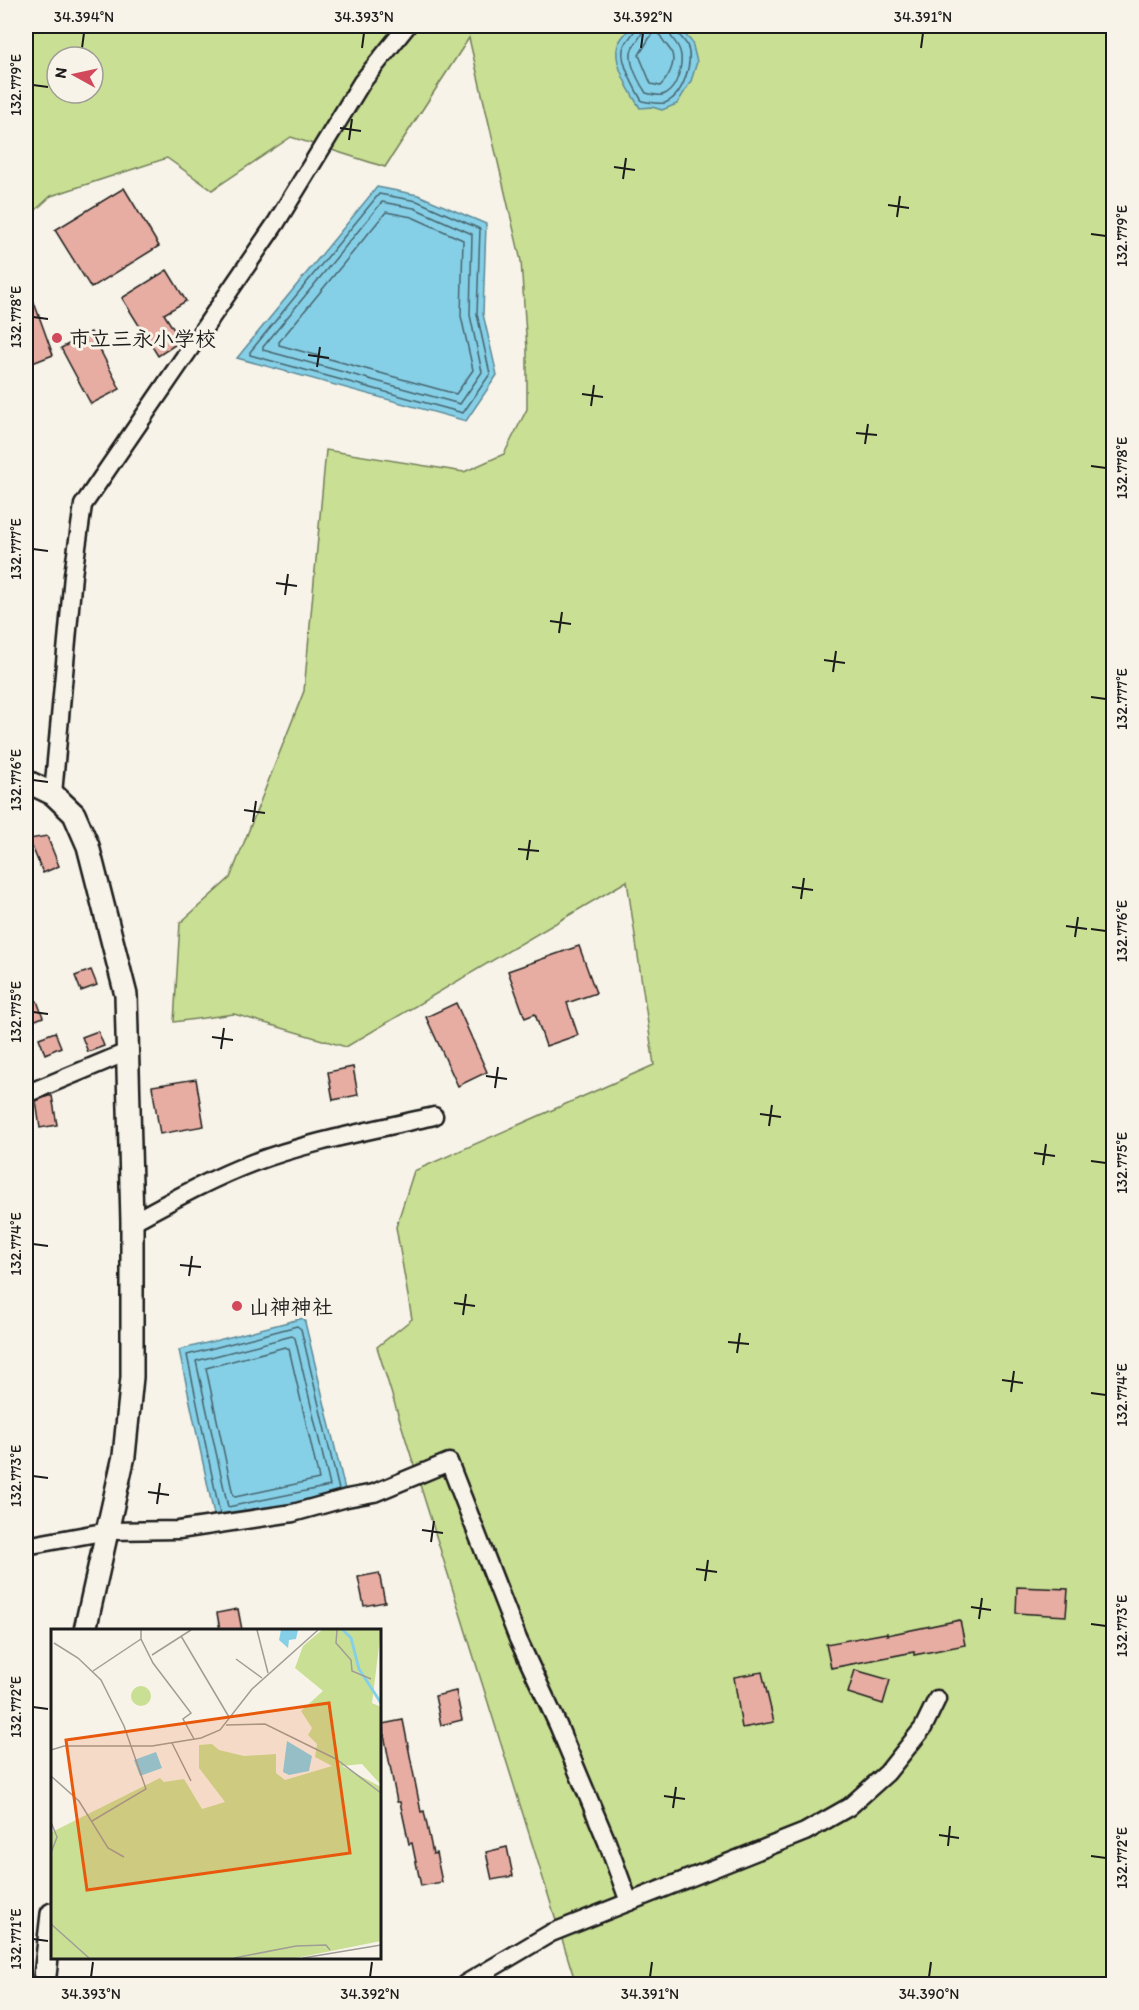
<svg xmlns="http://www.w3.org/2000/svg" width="1139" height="2010" viewBox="0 0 1139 2010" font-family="Itim,'Klee One',sans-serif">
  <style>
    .green { fill: #c9df94; stroke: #727e58; stroke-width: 1.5; fill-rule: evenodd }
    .water { fill: #86d0e7; stroke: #5c8896; stroke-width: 1.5 }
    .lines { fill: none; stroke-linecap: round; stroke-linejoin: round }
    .shore { stroke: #46646d; stroke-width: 1.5 }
    .building { fill: #e7ada2; stroke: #1c1c1c; stroke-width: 1.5 }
    .minor-casing { stroke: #1c1c1c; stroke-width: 21 }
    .tertiary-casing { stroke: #1c1c1c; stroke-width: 26 }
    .minor { stroke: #f7f3e8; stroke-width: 16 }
    .tertiary { stroke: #f7f3e8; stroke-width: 21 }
    .ticks { fill: none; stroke: #1c1c1c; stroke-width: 2 }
    .poi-dot { fill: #d1495b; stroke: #f7f3e8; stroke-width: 2 }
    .labels { text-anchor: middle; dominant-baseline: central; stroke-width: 6; stroke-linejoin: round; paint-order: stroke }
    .poi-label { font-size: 21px; font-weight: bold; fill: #1c1c1c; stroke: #f7f3e8; text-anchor: start }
    .inset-river { fill: none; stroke: #86d0e7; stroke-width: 3 }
    .inset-road { fill: none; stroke: #9f9d96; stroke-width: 1.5 }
    .view { fill: #e8590c; fill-opacity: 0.15; stroke: #e8590c; stroke-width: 3 }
    .inset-edge { fill: none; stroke: #1c1c1c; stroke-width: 3 }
    .neatline { fill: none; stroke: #1c1c1c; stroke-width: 2 }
    .ticks-label { font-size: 15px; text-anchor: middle; fill: #1c1c1c }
  </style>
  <rect width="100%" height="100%" fill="#f7f3e8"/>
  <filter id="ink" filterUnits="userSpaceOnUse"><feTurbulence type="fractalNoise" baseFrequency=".0167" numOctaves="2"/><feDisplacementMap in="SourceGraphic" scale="12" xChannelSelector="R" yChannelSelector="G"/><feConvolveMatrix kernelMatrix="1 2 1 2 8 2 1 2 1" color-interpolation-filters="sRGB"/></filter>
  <g filter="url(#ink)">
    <path class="green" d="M26,26H1113V1984H576L377,1347L412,1319L396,1227L414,1171L654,1065L627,881L346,1047L234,1014L174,1022L180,923L230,878L304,691L326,450L464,472L504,454L527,409V349L521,261L469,38L385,167L291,137L212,190L167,158L51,196L26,219ZM57,57H93V93H57Z"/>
    <g class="water">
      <path d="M632,26H677L692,42L697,62L691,81L677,104L662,110L652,107L640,108C631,94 612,62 618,45C620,38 628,31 632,26Z"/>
      <path d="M377,187L418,195L486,224L483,314L497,375L466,421L237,358Z"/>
      <path d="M304,1318L347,1498L216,1524L179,1350Z"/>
    </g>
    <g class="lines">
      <g class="shore">
        <path d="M636,26C635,34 628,38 624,46C618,59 635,89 642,101C648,102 659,104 665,103C683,96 694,62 687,45C683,38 676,34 675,26"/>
        <path d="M644,26C643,35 638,39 633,47C626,59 639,82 646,93C651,94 660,97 665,94C677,89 684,63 680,51C677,41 668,37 667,26"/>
        <path d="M655,29L658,31C661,39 666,44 671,51C677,63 668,78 660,86L651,84L639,55Z"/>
        <path d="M379,194L417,201L480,229L477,314L490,374L463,413L250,355V352Z"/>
        <path d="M382,202L414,208L472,234L470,315L482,372L460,404L263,350V347Z"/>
        <path d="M386,212L412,217L463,240L461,316L473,370L456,394L279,345V342Z"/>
        <path d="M292,1336L295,1338L330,1486L228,1507L196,1361Z"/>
        <path d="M285,1347L289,1349L319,1479L235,1497L233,1495L206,1368Z"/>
        <path d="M220,1514L187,1355L297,1326L301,1329L339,1490"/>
      </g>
    </g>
    <g class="building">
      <path d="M124,188L159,246L91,288L55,230Z"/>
      <path d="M167,270L186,301L164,314L181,341L158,356L122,298Z"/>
      <path d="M27,283L53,355L30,364L26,352V284Z"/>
      <path d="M91,332L120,389L91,404L61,348Z"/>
      <path d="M47,836L59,866L43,873L29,839Z"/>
      <path d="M579,946L596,993L567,1003L578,1035L546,1046L535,1014L525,1018L508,971Z"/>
      <path d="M91,970L97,985L81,991L75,976Z"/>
      <path d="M37,1001L43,1017L26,1024V1006Z"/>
      <path d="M456,1003L487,1072L458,1086L426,1017Z"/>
      <path d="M98,1031L104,1046L88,1052L82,1037Z"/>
      <path d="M55,1032L61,1047L45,1054L39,1038Z"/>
      <path d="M353,1067L358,1095L333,1100L328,1072Z"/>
      <path d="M196,1079L204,1126L160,1134L152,1086Z"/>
      <path d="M48,1096H52L57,1125L40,1128L36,1101Z"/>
      <path d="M379,1573L385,1602L364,1606L358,1577Z"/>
      <path d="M1017,1587L1068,1589L1066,1616L1016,1613Z"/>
      <path d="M238,1609L242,1630H220L217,1613Z"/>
      <path d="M960,1620L965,1645L914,1655V1652L831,1668L826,1644L887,1633V1635Z"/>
      <path d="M855,1670L890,1680L883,1704L848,1693Z"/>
      <path d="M762,1672L774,1722L742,1728L734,1677Z"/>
      <path d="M456,1691L462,1720L441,1725L435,1696Z"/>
      <path d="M403,1720L421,1812L424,1811L433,1854L436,1853L442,1882L421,1886L412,1843L409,1844L400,1802H397L382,1724Z"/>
      <path d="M507,1847L513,1876L492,1880L486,1852Z"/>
    </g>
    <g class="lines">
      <defs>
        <g id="minor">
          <path d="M53,794L73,575L83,505L276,223L362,82L407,26"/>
          <path d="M26,1094L127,1052"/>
          <path d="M132,1222C171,1201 210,1179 252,1163C310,1141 374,1130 434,1116"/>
          <path d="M26,1546L108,1531L179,1530L293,1513L347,1498L374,1493L449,1462L518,1639L558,1725L607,1842L629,1902"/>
          <path d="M465,1984L551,1933L805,1832L849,1807L887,1773L923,1728L937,1699"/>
        </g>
        <g id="tertiary">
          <path d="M26,781L53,794L74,814L88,846L126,995L132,1222V1377L124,1456L85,1630"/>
          <path d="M44,1984L52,1914"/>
        </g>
      </defs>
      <use href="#minor" class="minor-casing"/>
      <use href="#tertiary" class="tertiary-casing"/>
      <use href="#minor" class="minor"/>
      <use href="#tertiary" class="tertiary"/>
    </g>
  </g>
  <path class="ticks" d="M82,48L84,33M362,48L364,33M641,48L643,33M921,48L923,33M33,85L48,87M340,128L361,131M349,140L352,119M614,167L635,170M623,179L626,158M888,205L909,208M897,217L900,196M1091,234L1106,236M33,317L48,319M308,355L329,358M317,367L320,347M582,394L603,397M591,406L594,385M856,433L877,435M865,444L868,424M1091,466L1106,468M33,549L48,551M276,583L297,586M285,595L288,574M550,621L571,624M559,633L562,612M824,660L845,663M833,672L836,651M1091,697L1106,699M33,780L48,782M244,810L265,813M253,822L256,801M518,849L539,851M527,860L530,840M792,887L813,890M801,899L804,878M1066,926L1087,929M1091,929L1106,931M1075,937L1078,917M33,1012L48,1014M212,1037L233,1040M221,1049L224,1028M486,1076L507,1079M495,1088L498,1067M760,1114L781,1117M769,1126L772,1105M1034,1153L1055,1156M1091,1161L1106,1163M1043,1165L1046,1144M33,1244L48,1246M180,1265L201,1267M189,1276L192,1256M454,1303L475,1306M463,1315L466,1294M728,1342L749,1344M737,1353L740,1333M1002,1380L1023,1383M1011,1392L1014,1371M1091,1393L1106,1395M33,1476L48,1478M148,1492L169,1495M157,1504L160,1483M422,1530L443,1533M431,1542L434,1521M696,1569L717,1572M705,1581L708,1560M971,1607L991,1610M979,1619L982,1598M1091,1624L1106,1626M33,1707L48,1709M664,1796L685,1799M673,1808L676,1787M939,1835L959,1838M948,1846L950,1826M1091,1856L1106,1858M33,1939L48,1941M91,1977L93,1962M370,1977L372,1962M650,1977L652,1962M929,1977L931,1962"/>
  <g class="poi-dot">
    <circle cx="57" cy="338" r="6"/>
    <circle cx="237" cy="1306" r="6"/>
  </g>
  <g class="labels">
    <g class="poi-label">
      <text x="69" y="338">市立三永小学校</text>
      <text x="249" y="1306">山神神社</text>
    </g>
  </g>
  <g transform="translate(51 1629)">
    <rect width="330" height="330" fill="#f7f3e8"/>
    <path d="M271,1H330L321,74L330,78V156L311,135L291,137L330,158V312L245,329H0V198L1,203L109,149L113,153L133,150L151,180L174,173L148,139V116L161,115L168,121L193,127L225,125V144L234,151L281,137L264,128L266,115L257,106L261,99L250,82L272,62L244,39L252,17ZM80 67a10 10 0 1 1 20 0a10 10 0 1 1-20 0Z" fill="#c9df94"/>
    <path d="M230,1H247L245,10L238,11L237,19L228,11ZM236,112L261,127L258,142L238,146L232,143ZM105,123L111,139L89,147L83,131Z" fill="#86d0e7"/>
    <path class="inset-river" d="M292,1L300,9L308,40L330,74"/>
    <path class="inset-road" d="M90,1V10L102,34L140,84L132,90L143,110M206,1L217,44M286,1L285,14L300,31L301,42L320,50M130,7L178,88M3,14L27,29L50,51L73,97L95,160L41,192M101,26L140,1M185,30L211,49M42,42L90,10M175,96L214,95L285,130L330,164M121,114L140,152M0,121L13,117H101L150,109L169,101L201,60L267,1M0,147L28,172L57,219L73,228M0,193L6,208L0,224M0,295L38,329M183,329L245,317L275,316L279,321M252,329L330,316"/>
    <path class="view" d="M278,74L299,224L36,261L15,111Z"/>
    <rect width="330" height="330" class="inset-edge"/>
  </g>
  <rect width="1139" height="2010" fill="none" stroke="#f7f3e8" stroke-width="66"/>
  <g transform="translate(75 75) rotate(278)"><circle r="28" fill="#f7f3e8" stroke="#9f9d96" stroke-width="1.5"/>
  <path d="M0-4.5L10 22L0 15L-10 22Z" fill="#d1495b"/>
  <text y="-9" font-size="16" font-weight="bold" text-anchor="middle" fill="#1c1c1c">N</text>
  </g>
  <rect x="33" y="33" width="1073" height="1944" class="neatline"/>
  <g class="ticks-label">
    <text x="84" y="22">34.394°N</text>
    <text x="364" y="22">34.393°N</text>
    <text x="643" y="22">34.392°N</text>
    <text x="923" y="22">34.391°N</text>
    <text transform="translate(16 85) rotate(-90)" y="5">132.779°E</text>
    <text transform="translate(1122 236) rotate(-90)" y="5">132.779°E</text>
    <text transform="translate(16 317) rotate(-90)" y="5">132.778°E</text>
    <text transform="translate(1122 468) rotate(-90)" y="5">132.778°E</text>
    <text transform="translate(16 549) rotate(-90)" y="5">132.777°E</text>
    <text transform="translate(1122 699) rotate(-90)" y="5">132.777°E</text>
    <text transform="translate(16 780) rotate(-90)" y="5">132.776°E</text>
    <text transform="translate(1122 931) rotate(-90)" y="5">132.776°E</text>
    <text transform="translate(16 1012) rotate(-90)" y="5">132.775°E</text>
    <text transform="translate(1122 1163) rotate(-90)" y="5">132.775°E</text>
    <text transform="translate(16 1244) rotate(-90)" y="5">132.774°E</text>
    <text transform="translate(1122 1395) rotate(-90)" y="5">132.774°E</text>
    <text transform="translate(16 1476) rotate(-90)" y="5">132.773°E</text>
    <text transform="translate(1122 1626) rotate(-90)" y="5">132.773°E</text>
    <text transform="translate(16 1707) rotate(-90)" y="5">132.772°E</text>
    <text transform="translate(1122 1858) rotate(-90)" y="5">132.772°E</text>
    <text transform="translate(16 1939) rotate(-90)" y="5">132.771°E</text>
    <text x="91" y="1999">34.393°N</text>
    <text x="370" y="1999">34.392°N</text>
    <text x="650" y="1999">34.391°N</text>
    <text x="929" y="1999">34.390°N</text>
  </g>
</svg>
